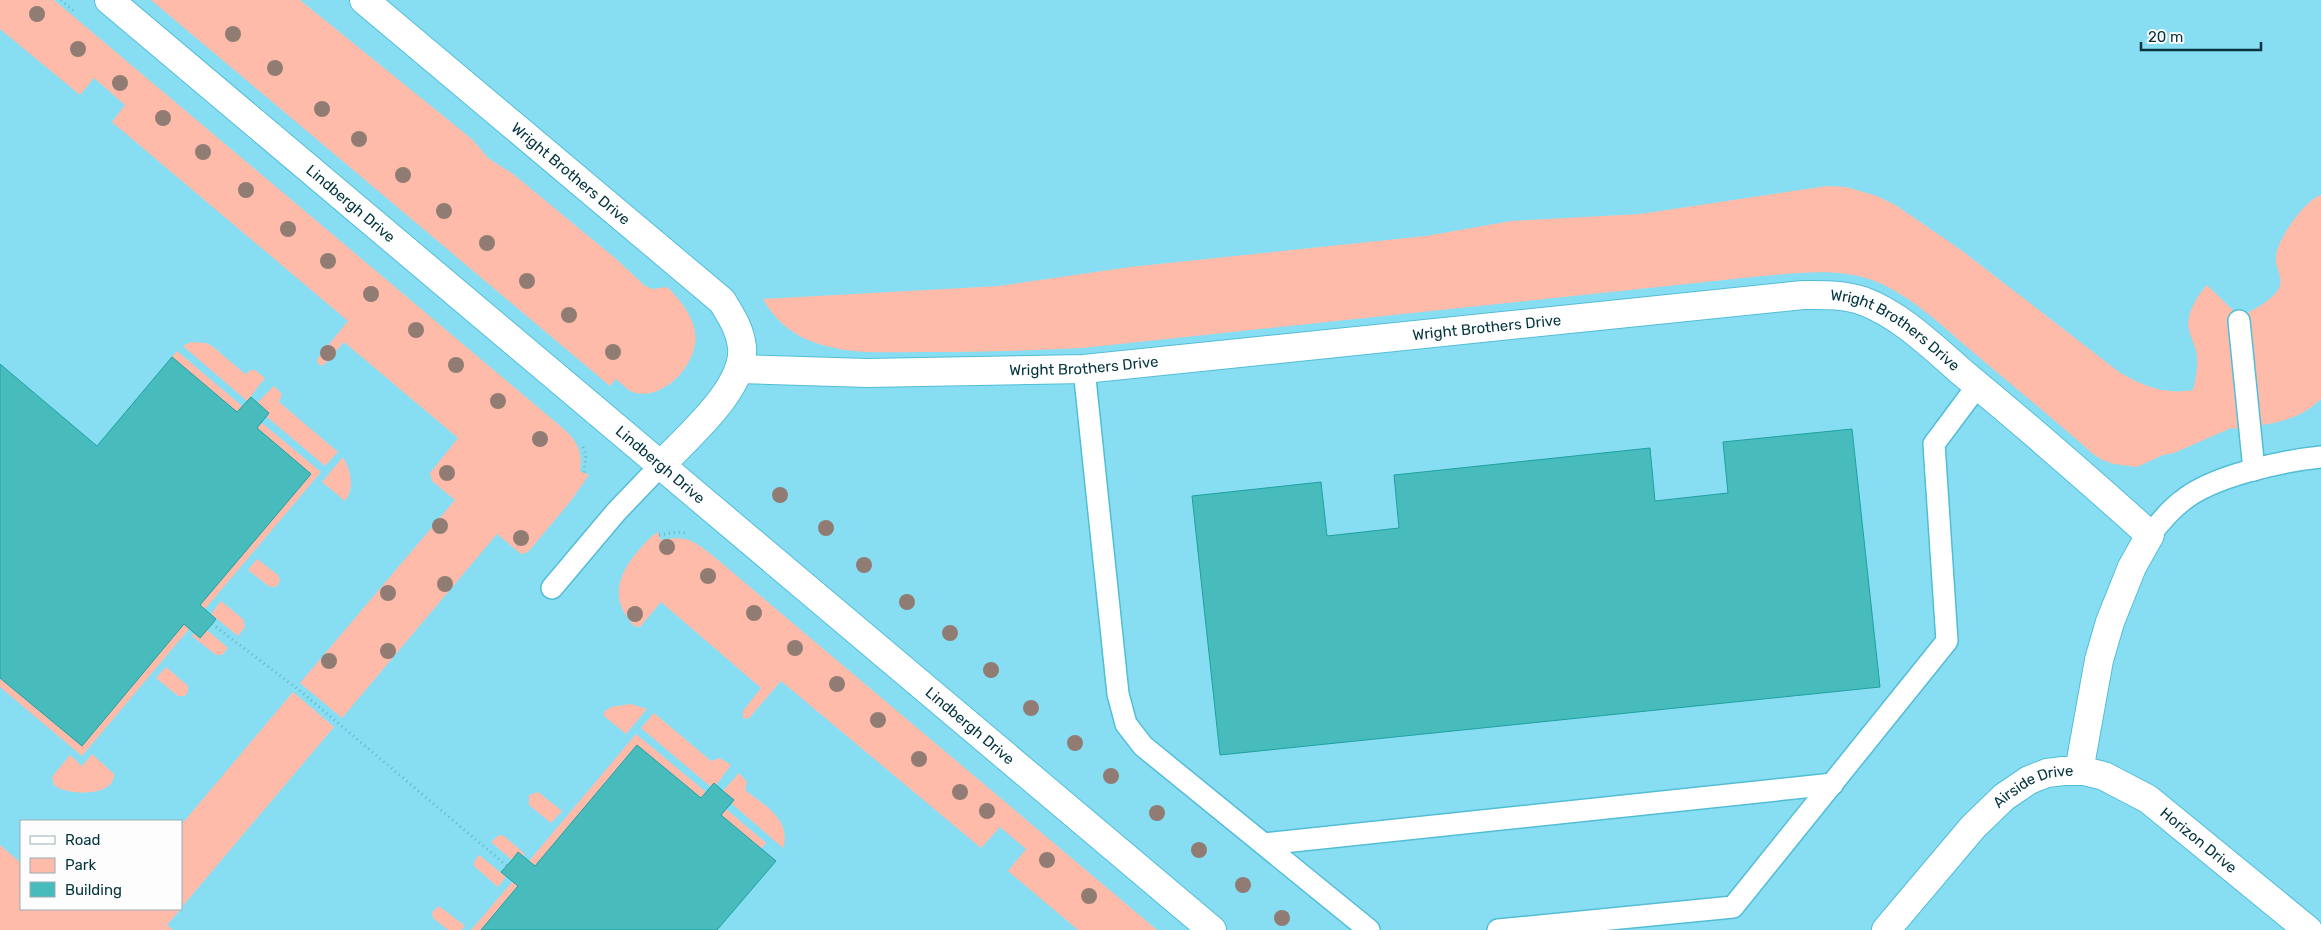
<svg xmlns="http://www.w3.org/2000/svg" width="2321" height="930" viewBox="0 0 2321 930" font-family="Rubik,sans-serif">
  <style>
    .built { fill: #87def3; fill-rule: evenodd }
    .green { fill: #febbaa }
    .building { fill: #48bcbd; stroke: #209fa0 }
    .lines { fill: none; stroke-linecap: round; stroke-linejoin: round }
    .service-casing { stroke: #53bdd6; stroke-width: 24 }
    .minor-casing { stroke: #53bdd6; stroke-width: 30 }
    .path { stroke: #6bb1c2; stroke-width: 3; stroke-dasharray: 1 4; stroke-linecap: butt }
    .service { stroke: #fff; stroke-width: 21 }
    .minor { stroke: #fff; stroke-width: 28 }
    .tree { fill: #917c73 }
    .labels { text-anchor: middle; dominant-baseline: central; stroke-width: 5; stroke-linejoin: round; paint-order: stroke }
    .street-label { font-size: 15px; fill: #04353f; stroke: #fdfdfd }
  </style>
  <rect width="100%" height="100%" fill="#9bebff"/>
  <path class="built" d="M0,0H2321V930H0ZM21,821H181V909H21Z"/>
  <g class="green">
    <path d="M0,0H54L565,430C578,442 583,454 580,471L589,475L570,502L528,552L521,554L497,534L342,718L300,683L455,500L432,481L430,473L458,438L344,342L324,365H319L317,361L318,358L348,321L112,122L125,105L94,78L80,95L0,29Z"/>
    <path d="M151,0H300L473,140L488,158L513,174L615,258L645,286L653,289L667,287C681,300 699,323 695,344C691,370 663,399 635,393C628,391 622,384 616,379L610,386Z"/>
    <path d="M1827,186L1846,187L1877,196L1897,206L1961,250L2119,372C2142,386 2166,395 2193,390C2196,379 2198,367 2197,356C2196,346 2191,339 2189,330C2185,315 2198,295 2207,285L2240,317C2252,310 2270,302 2278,290C2285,278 2274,268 2276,256C2278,238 2305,200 2321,195V399C2303,416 2286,421 2262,425C2250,427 2243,430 2231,428L2174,453L2163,455L2137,467L2114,464L2102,460L2093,454C2054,419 2014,387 1974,353C1943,327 1908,292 1869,279C1832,267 1790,274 1752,277L1082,348C1029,351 976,352 922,352C886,352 848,355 813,342C791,334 774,319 763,299L999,286L1130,267L1426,236L1511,221L1640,214Z"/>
    <path d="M191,342L206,343L212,346L245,374L251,370H255L265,378L247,401L183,346Z"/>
    <path d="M177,351L242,406L237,412L172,357Z"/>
    <path d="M274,386L282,394L279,402L338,452L325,466L267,417L269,413L257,403Z"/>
    <path d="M262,423L321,472L205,609L200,605L311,474L257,428Z"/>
    <path d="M343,457C351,471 355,488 345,501L322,482Z"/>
    <path d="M658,532L661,540C686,535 693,540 712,555L1157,930H1078L1008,871L1026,849L1000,827L981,848L781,681L750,717L748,719L743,718V711L761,688L661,602L640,627C633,627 631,623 628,618C610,594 621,571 638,551C644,544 650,537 658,532Z"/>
    <path d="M257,559L278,575L280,581L276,587H270L248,570Z"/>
    <path d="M221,601L243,619L245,627L238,636L211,614Z"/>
    <path d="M184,624L189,629L82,756L0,687V678L82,746Z"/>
    <path d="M207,630L228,648L222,655H216L192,636L194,633L200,638Z"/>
    <path d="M166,667L188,686V692L185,696H178L156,678Z"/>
    <path d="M293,692L334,727L181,908V825Z"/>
    <path d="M631,704L647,709L626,734L604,716V712L611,707Z"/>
    <path d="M654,713L711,761L720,758L731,765L716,785L711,787L641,728Z"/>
    <path d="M636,734L706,792L701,798L637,745L535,866L529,861Z"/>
    <path d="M92,754L114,774C115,797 67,796 54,785L52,777L70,755L82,766Z"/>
    <path d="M739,773L747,782L745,790C764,805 792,820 783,848L731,803L734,800L723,791Z"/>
    <path d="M538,792L562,811L551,823L529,805V795Z"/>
    <path d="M726,809L766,843L761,849L721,815Z"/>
    <path d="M499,835L504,836L525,854L523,856L518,852L512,860L491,842Z"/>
    <path d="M0,845L21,863V909H181L167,925L173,930H0Z"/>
    <path d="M479,855L506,877L498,887L474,866V862Z"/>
    <path d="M513,881L518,886L481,930H471Z"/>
    <path d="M439,906L465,926L461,930H448L433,918L432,912Z"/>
  </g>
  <g class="building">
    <path d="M172,357L237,412L251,397L269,413L257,428L311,474L200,605L216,619L212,624L200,638L184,624L82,746L0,678V364L97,446Z"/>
    <path d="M1852,429L1880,687L1220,755L1192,496L1321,482L1327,536L1399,528L1394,475L1650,448L1655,501L1728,493L1723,442Z"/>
    <path d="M637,745L701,798L714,783L723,791L734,800L721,815L776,861L717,930H481L518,886L501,872L512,860L518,852L535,866Z"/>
  </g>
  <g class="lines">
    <defs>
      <g id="service">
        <path d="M2239,321L2254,470"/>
        <path d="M1084,369L1118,694L1126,724L1143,746L1369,930"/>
        <path d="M2150,535C2160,522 2170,510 2182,501C2212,476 2282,461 2321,457"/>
        <path d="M552,588L616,512L661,465"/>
        <path d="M1264,844L1833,784"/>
        <path d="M1498,930L1733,907L1947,641L1934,444L1978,385"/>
      </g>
      <g id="minor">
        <path id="s1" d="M109,0L1212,930"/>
        <path id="s2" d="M364,0L722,301C731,316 740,329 742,347C746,388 687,437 661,465"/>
        <path id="s3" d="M739,369L867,373L1084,369L1803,295C1823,295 1843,294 1863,301C1901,315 1934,348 1964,374C2027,426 2089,480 2150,535L2132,567L2110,622L2099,660L2079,771"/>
        <path id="s4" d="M1886,930L1973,827L2004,797L2029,780L2047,773L2063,771H2084L2104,776L2148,799L2308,930"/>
      </g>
    </defs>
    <use href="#service" class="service-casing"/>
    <use href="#minor" class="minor-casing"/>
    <g class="path">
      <path d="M61,0L76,13"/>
      <path d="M583,447L586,455L584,474"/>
      <path d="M659,535L677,532L685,533"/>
      <path d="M212,624L299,690L507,866"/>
    </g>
    <use href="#service" class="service"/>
    <use href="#minor" class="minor"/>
  </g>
  <g class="tree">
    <circle cx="37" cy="14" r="8"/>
    <circle cx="233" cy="34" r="8"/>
    <circle cx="78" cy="49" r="8"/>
    <circle cx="275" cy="68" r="8"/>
    <circle cx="120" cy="83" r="8"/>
    <circle cx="322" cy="109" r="8"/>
    <circle cx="163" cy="118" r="8"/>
    <circle cx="359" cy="139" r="8"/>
    <circle cx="203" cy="152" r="8"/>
    <circle cx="403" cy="175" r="8"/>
    <circle cx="246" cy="190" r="8"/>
    <circle cx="444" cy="211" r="8"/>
    <circle cx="288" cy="229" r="8"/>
    <circle cx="487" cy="243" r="8"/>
    <circle cx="328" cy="261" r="8"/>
    <circle cx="527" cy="281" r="8"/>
    <circle cx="371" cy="294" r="8"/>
    <circle cx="569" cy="315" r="8"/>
    <circle cx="416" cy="330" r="8"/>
    <circle cx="613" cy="352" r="8"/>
    <circle cx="328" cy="353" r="8"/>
    <circle cx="456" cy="365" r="8"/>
    <circle cx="498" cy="401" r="8"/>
    <circle cx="540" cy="439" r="8"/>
    <circle cx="447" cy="473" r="8"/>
    <circle cx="780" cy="495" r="8"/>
    <circle cx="440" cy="526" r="8"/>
    <circle cx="826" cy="528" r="8"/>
    <circle cx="521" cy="538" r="8"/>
    <circle cx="667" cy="547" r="8"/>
    <circle cx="864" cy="565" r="8"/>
    <circle cx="708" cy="576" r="8"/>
    <circle cx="445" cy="584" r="8"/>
    <circle cx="388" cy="593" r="8"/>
    <circle cx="907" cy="602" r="8"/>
    <circle cx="754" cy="613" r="8"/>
    <circle cx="635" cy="614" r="8"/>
    <circle cx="950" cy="633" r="8"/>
    <circle cx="795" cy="648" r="8"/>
    <circle cx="388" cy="651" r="8"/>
    <circle cx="329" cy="661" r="8"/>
    <circle cx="991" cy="670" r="8"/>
    <circle cx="837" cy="684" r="8"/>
    <circle cx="1031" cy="708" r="8"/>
    <circle cx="878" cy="720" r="8"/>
    <circle cx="1075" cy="743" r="8"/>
    <circle cx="919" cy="759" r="8"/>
    <circle cx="1111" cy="776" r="8"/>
    <circle cx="960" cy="792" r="8"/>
    <circle cx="987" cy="811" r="8"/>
    <circle cx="1157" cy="813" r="8"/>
    <circle cx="1199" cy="850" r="8"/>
    <circle cx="1047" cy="860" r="8"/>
    <circle cx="1243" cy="885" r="8"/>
    <circle cx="1089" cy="896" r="8"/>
    <circle cx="1282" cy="918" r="8"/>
  </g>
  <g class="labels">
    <g class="street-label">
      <text stroke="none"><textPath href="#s2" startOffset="270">Wright Brothers Drive</textPath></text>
      <text stroke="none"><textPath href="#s1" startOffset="316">Lindbergh Drive</textPath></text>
      <text stroke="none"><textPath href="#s3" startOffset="750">Wright Brothers Drive</textPath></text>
      <text stroke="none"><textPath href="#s3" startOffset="1170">Wright Brothers Drive</textPath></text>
      <text stroke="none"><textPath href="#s3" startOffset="345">Wright Brothers Drive</textPath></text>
      <text stroke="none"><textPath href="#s1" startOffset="721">Lindbergh Drive</textPath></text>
      <text stroke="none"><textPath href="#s1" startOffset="1126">Lindbergh Drive</textPath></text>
      <text stroke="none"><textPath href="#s4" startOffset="210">Airside Drive</textPath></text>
      <text stroke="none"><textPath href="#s4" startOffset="400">Horizon Drive</textPath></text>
    </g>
  </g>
  <rect x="20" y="820" width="162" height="90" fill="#fdfdfd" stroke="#99adb1"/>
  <rect x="30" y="836" width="25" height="8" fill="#ffffff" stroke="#99adb1"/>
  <text x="65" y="845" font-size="15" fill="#04353f">Road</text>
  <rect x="30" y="858" width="25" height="15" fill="#febbaa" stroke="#99adb1"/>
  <text x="65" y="870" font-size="15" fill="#04353f">Park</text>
  <rect x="30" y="882" width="25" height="15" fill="#48bcbd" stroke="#99adb1"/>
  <text x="65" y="895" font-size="15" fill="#04353f">Building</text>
  <path d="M2141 42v8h120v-8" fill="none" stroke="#04353f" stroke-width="2.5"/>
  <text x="2148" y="42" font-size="15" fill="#04353f" stroke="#fdfdfd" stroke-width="4" paint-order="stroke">20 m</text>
</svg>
